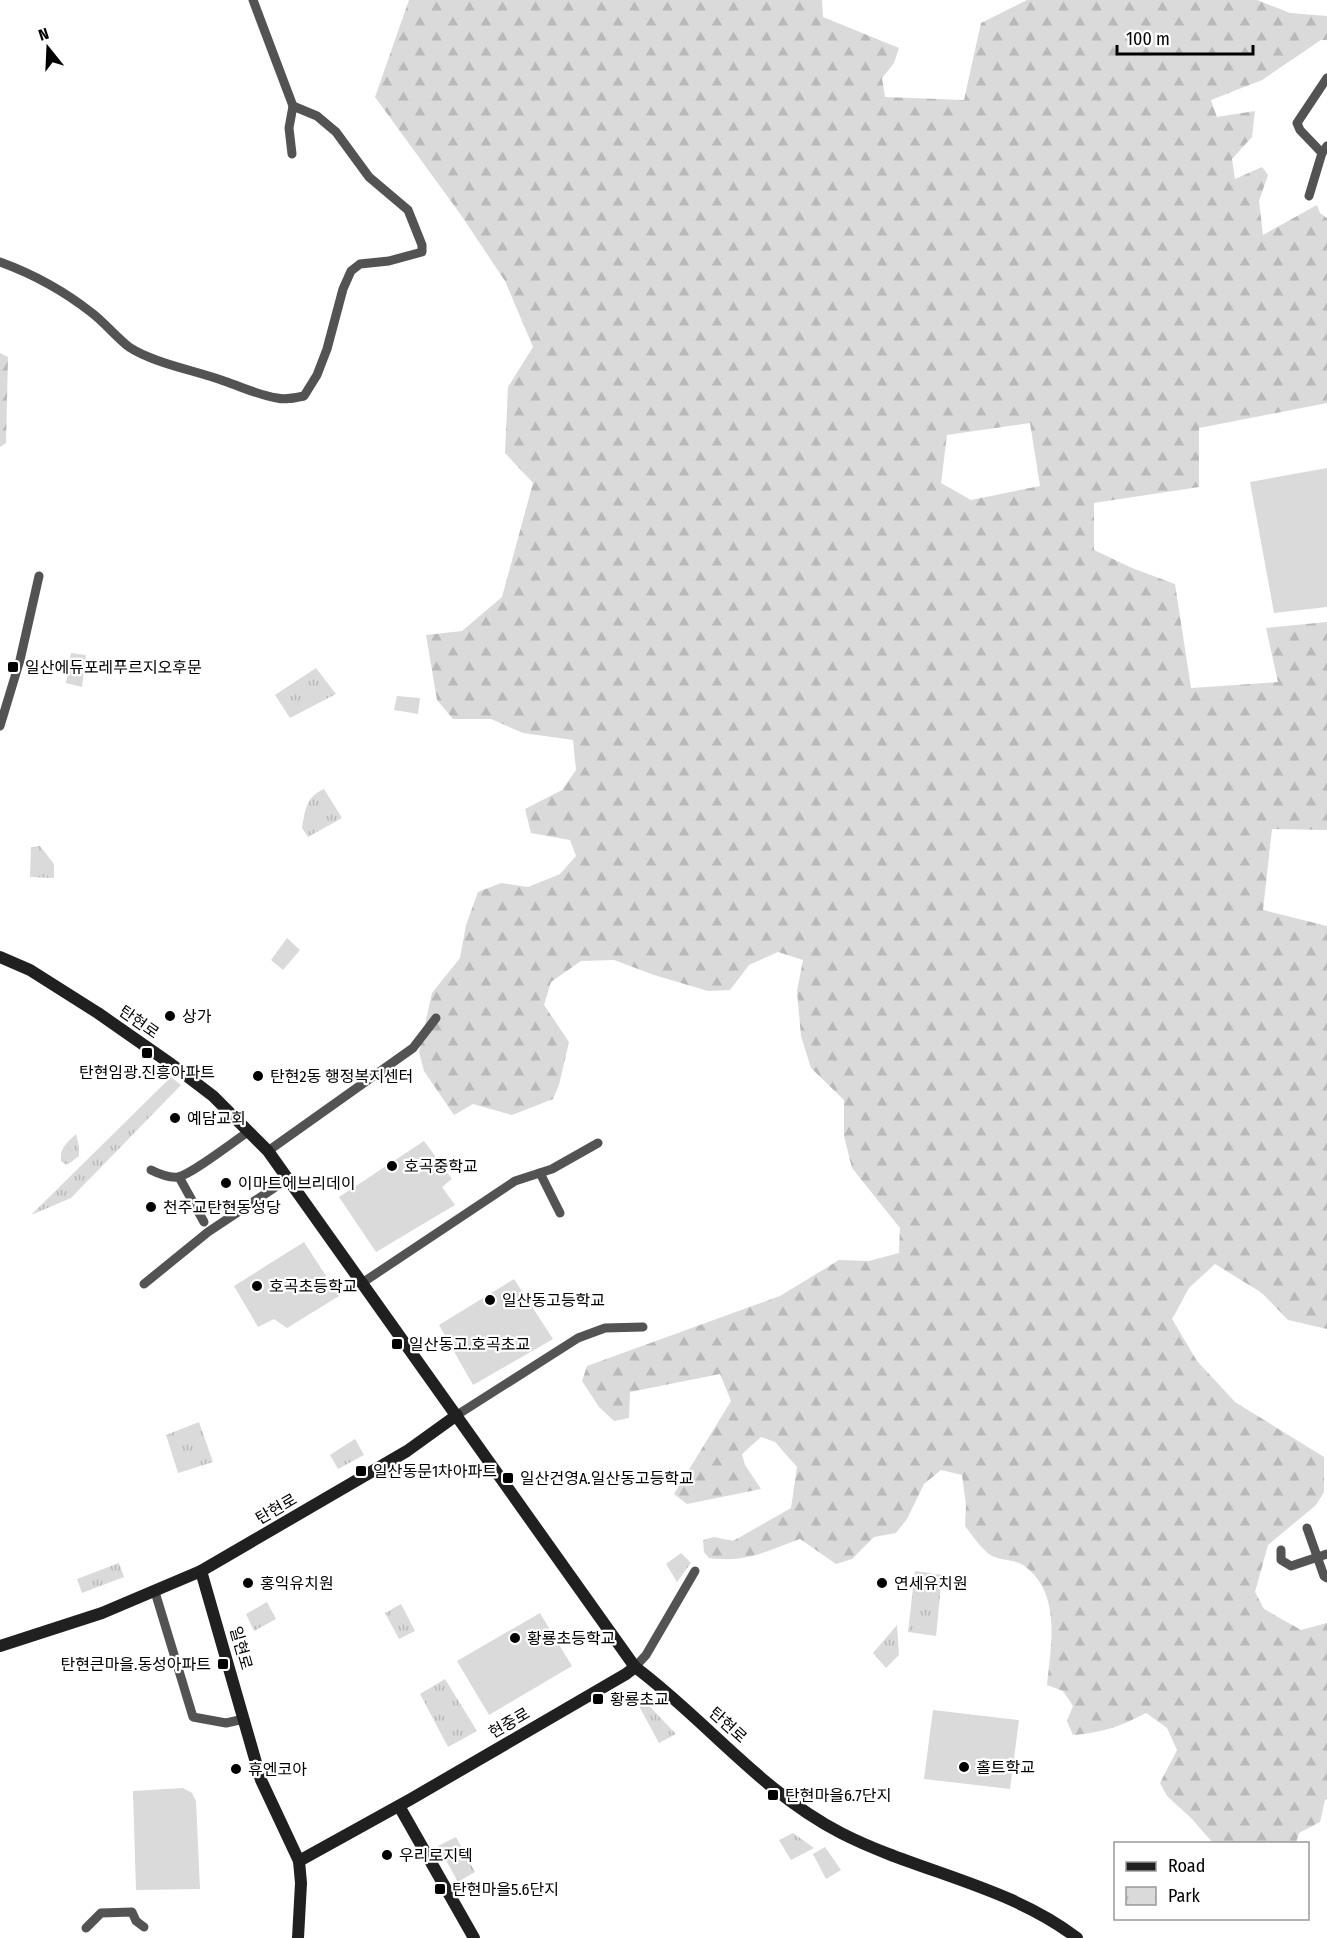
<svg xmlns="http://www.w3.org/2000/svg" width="1327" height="1938" viewBox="0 0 1327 1938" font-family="'Fira Sans Condensed','Noto Sans KR',sans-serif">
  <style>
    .forest { fill: url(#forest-firs); fill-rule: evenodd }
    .park { fill: url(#park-tufts) }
    .pitch { fill: #dadada }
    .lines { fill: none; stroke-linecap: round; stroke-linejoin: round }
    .street { stroke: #535353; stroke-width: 9 }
    .secondary { stroke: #202020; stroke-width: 12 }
    .poi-dot { fill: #000; stroke: #fff; stroke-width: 2 }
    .labels { text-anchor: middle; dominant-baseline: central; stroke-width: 4.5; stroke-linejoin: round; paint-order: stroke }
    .poi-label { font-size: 16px; fill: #000; stroke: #fff; text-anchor: start }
    .street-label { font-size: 16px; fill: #000; stroke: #fff }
  </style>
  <defs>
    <pattern id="forest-firs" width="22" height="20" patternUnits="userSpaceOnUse" patternTransform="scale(1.5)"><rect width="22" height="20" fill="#dadada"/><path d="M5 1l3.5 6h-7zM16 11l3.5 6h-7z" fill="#b9b9b9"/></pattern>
    <pattern id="park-tufts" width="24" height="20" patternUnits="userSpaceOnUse" patternTransform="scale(1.5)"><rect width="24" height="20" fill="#dadada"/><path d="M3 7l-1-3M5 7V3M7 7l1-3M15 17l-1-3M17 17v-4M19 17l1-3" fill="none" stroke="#b9b9b9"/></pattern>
  </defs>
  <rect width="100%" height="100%" fill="#fff"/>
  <g class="forest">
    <path d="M409,0H822L823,17L899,48L894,63L882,78L885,97L964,100L981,23L1027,0H1257L1290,13L1327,16V40H1321L1262,80L1211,100L1217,117L1255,111L1252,137L1232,159L1235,179L1262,167L1268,175L1259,201L1263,235L1317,205L1320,213L1327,218V403L1199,428V487L1094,503V550L1132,568L1175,584L1191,688L1278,682L1266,628L1327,622V830L1272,829L1263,910L1327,926V1329L1288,1320L1262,1293L1215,1264L1189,1288L1172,1319L1197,1361L1235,1402L1324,1457V1492L1316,1505L1268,1545L1255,1592L1264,1609L1301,1630L1327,1623V1799L1325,1800L1320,1822L1299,1833L1296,1843H1213L1191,1818L1167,1796L1160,1783L1177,1750L1167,1728L1146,1713C1121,1726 1102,1733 1073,1735L1067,1721L1073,1706L1063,1691L1047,1685C1051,1645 1062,1592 1023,1565C1014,1559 998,1561 989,1554C980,1547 972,1535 965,1526L966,1505L962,1475L941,1470L924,1484L907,1519L896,1533L874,1537L852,1559L836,1564L800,1539C767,1551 746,1563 709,1558L704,1552L703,1540L714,1537L733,1541L791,1508L797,1467L775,1442L761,1437L742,1454L745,1465L761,1489L687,1504L674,1494L731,1401L720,1374L630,1392L629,1418L614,1421L599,1407L582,1381L587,1366L780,1296L839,1260L869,1261L899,1253L900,1228L852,1168L844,1136V1100L811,1068L801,1036L797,991L803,960L778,952L749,965L730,990L708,991L654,975L614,960L581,961L551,982L544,1005L569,1042L559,1085L553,1099L512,1115L473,1104L454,1115L424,1071L419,1052L432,993L460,958L466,925L478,892L501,883L528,887L560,874L576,856L570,840L531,833L525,809L562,790L576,770L573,740L523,733L491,719H453L437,700L426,635L462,631L502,597L533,483L505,453L508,387L533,347L505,281L461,215L375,97ZM1030,423L1040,486L971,500L941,483L947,435Z"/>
    <path d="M0,353L8,357L6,443L0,447Z"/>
  </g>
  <g class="park">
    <path d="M71,653L86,655L82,687L66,683Z"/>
    <path d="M316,668L336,694L290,718L275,695Z"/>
    <path d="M324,789L342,818L308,837L302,828C305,810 306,797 324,789Z"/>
    <path d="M40,846L54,864V878L30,877L31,847Z"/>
    <path d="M171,1077L181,1085L71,1198L31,1215Z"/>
    <path d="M76,1134L79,1147V1156L67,1165L62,1162C58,1149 67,1143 76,1134Z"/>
    <path d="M199,1422L213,1462L178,1473L166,1435Z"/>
    <path d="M355,1439L364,1455L338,1469L330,1455Z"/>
    <path d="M681,1553L691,1563L677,1582L666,1564Z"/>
    <path d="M119,1563L124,1577L82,1593L77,1579Z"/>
    <path d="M915,1571L942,1575L936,1636L908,1632Z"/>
    <path d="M267,1602L276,1619L254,1631L246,1614Z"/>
    <path d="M401,1604L415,1631L399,1639L385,1613Z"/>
    <path d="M897,1625L899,1655L886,1668L873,1653Z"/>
    <path d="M445,1679L477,1731L448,1747L420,1694Z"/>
    <path d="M637,1693L676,1734L659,1743L633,1695Z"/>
    <path d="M793,1833L814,1848L791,1860L779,1840Z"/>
    <path d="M456,1837L475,1872L458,1882L438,1846Z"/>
  </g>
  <g class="pitch">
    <path d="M1327,468V607L1274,613L1250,482Z"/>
    <path d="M397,696L420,698L418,714L394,710Z"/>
    <path d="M287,938L300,950L283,970L271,960Z"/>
    <path d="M424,1141L452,1179L442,1187L455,1205L376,1252L339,1197Z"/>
    <path d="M304,1242L339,1296L287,1328L274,1319L258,1327L234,1286Z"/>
    <path d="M514,1279L553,1339L473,1385L439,1325Z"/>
    <path d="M540,1613L572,1666L489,1715L457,1661Z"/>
    <path d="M933,1710L1019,1720L1010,1789L924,1779Z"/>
    <path d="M183,1788L192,1793L196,1801L200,1889L136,1890L133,1791Z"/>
    <path d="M825,1847L841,1870L826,1879L813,1854Z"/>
  </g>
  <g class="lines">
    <g class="street">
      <path d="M253,0L293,106L289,128L292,154"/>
      <path d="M1322,153L1300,130L1297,123L1327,78"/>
      <path d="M1309,196L1322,153L1327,146"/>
      <path d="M0,262C33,274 64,291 92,313C105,323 116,337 129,347C153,363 197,371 224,381C242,387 258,395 277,398C286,400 294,398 304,396L317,375L327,349L343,289L351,271L360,264L389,261L422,252V245L408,210L369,177L336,132L317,116L293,106"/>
      <path d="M0,726L20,660L39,576"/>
      <path d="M268,1151L413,1048L436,1018"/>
      <path d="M151,1170C159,1174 168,1178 178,1177C192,1174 234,1141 248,1132"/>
      <path d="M540,1173L560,1213"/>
      <path d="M179,1177L204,1222"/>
      <path d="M362,1283L515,1181L552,1169L598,1143"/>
      <path d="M144,1284L208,1232L289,1178"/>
      <path d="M457,1415L578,1338L605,1328L643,1327"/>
      <path d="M1307,1528L1324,1576L1327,1578"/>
      <path d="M1281,1550V1560L1291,1566L1327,1554"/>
      <path d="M155,1592L193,1717L226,1723L244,1719"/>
      <path d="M635,1667L646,1655L695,1571"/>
      <path d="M86,1928L101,1913L132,1912L136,1921L144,1927"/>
    </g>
    <g class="secondary">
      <path d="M0,957L30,970L98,1013L171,1064L213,1096L268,1151L635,1667C705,1719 761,1792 841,1833C917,1872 1008,1885 1077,1938"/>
      <path d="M201,1571L261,1780L299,1861L301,1883L298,1938"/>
      <path d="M0,1646L102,1613L201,1571L407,1451L457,1415"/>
      <path d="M399,1806L474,1938"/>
      <path d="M299,1861L411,1799L626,1674L635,1667"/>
    </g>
  </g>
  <g class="poi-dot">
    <rect x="7" y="661" width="12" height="12" rx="3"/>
    <circle cx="170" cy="1016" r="6"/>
    <rect x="141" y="1047" width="12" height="12" rx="3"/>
    <circle cx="258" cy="1076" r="6"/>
    <circle cx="175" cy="1118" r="6"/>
    <circle cx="392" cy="1166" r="6"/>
    <circle cx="226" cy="1183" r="6"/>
    <circle cx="151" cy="1207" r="6"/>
    <circle cx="257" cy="1286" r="6"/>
    <circle cx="490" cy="1300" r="6"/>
    <rect x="391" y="1338" width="12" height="12" rx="3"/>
    <rect x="355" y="1465" width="12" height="12" rx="3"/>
    <rect x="502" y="1472" width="12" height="12" rx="3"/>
    <circle cx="248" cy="1583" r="6"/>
    <circle cx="882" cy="1583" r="6"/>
    <circle cx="515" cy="1638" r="6"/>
    <rect x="217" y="1658" width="12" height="12" rx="3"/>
    <rect x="592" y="1693" width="12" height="12" rx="3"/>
    <circle cx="964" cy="1767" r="6"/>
    <circle cx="236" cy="1769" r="6"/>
    <rect x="767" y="1789" width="12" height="12" rx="3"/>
    <circle cx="387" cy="1855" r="6"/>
    <rect x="434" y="1883" width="12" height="12" rx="3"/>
  </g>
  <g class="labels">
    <g class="poi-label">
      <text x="25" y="667">일산에듀포레푸르지오후문</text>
      <text x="182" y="1016">상가</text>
      <text x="147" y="1072" text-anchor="middle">탄현임광.진흥아파트</text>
      <text x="270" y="1076">탄현2동 행정복지센터</text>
      <text x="187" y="1118">예담교회</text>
      <text x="404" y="1166">호곡중학교</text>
      <text x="238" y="1183">이마트에브리데이</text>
      <text x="163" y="1207">천주교탄현동성당</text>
      <text x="269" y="1286">호곡초등학교</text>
      <text x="502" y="1300">일산동고등학교</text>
      <text x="409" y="1344">일산동고.호곡초교</text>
      <text x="373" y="1471">일산동문1차아파트</text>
      <text x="520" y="1478">일산건영A.일산동고등학교</text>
      <text x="260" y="1583">홍익유치원</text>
      <text x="894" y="1583">연세유치원</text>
      <text x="527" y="1638">황룡초등학교</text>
      <text x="211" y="1664" text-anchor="end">탄현큰마을.동성아파트</text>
      <text x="610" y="1699">황룡초교</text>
      <text x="976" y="1767">홀트학교</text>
      <text x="248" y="1769">휴엔코아</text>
      <text x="785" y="1795">탄현마을6.7단지</text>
      <text x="399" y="1855">우리로지텍</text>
      <text x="452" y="1889">탄현마을5.6단지</text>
    </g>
    <g class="street-label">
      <text transform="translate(139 1022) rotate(35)">탄현로</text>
      <text transform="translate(276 1509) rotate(-30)">탄현로</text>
      <text transform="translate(241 1648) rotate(74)">일현로</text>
      <text transform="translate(509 1723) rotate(-30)">현중로</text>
      <text transform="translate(728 1725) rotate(42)">탄현로</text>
    </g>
  </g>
  <rect x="1114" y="1842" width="195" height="78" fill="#ffffff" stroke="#999999" stroke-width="1.5"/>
  <rect x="1126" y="1862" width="30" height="9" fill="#202020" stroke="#999999" stroke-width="1.5"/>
  <text x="1168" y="1872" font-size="18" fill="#000000">Road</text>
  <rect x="1126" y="1887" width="30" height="18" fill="url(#park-tufts)" stroke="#999999" stroke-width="1.5"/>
  <text x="1168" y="1902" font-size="18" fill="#000000">Park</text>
  <g transform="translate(48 48) rotate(342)" stroke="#ffffff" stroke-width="4.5" paint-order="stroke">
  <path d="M0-4.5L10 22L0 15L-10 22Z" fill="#000000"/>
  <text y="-9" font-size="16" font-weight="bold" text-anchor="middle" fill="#000000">N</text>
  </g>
  <path d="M1117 45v9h136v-9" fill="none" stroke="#000000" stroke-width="3"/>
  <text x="1126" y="45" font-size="18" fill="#000000" stroke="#ffffff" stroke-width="4.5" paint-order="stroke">100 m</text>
</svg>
